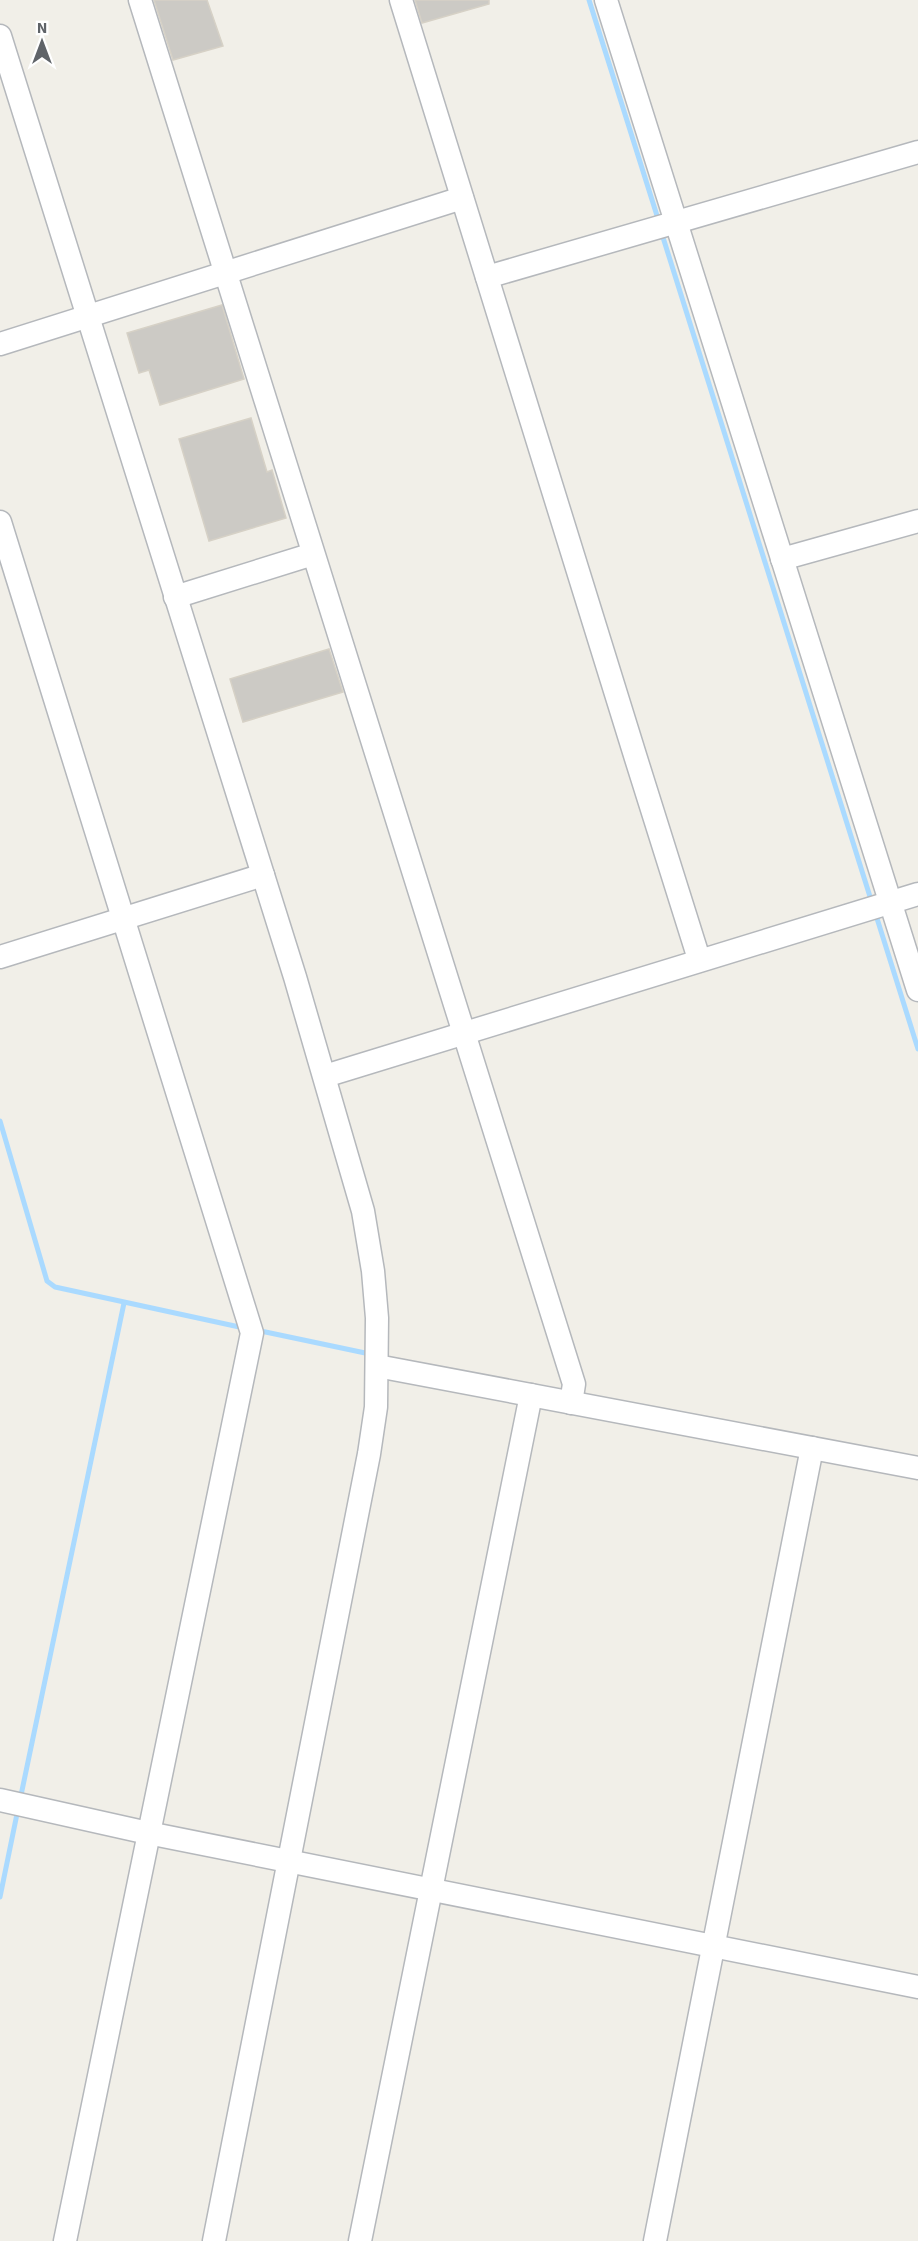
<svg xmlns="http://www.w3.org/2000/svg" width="918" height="2241" viewBox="0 0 918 2241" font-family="'Source Sans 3',sans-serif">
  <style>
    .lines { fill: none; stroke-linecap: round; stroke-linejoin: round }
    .stream { stroke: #aadaff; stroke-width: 5 }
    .building { fill: #cccac5; stroke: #d6d1c6; stroke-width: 1.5 }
    .minor-casing { stroke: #b5b8bc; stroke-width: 25 }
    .minor { stroke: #fff; stroke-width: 22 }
  </style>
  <rect width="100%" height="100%" fill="#f1efe8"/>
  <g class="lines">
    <g class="stream">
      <path d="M589,0L659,222"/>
      <path d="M661,231L872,903"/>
      <path d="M875,912L918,1049"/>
      <path d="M0,1121L47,1281L55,1287L244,1328"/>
      <path d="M256,1330L370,1354"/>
      <path d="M20,1800L124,1303"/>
      <path d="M0,1897L18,1809"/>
    </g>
  </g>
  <g class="building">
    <path d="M154,0H207L223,46L173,60Z"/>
    <path d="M415,0H489V4L422,23Z"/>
    <path d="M222,305L244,379L160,405L149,370L139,373L127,333Z"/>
    <path d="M251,418L267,472L272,470L286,518L209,541L179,439Z"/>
    <path d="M329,649L343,692L243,722L230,679Z"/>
  </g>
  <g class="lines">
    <defs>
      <g id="minor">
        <path d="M140,0L574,1384L571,1403"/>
        <path d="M401,0C501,320 598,640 699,959"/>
        <path d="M606,0L918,990"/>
        <path d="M0,36L295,977L363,1211L373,1271L377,1318L376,1407L369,1454L214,2241"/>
        <path d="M487,277L918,152"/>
        <path d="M0,344L462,198"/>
        <path d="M0,522L252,1333L65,2241"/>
        <path d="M782,559L918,521"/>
        <path d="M175,597L313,554"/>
        <path d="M0,957L263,875"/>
        <path d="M325,1076L918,894"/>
        <path d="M377,1366L918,1468"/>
        <path d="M0,1800L148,1833L918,1987"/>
        <path d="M360,2241L531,1395"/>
        <path d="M655,2241L812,1448"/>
      </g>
    </defs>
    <use href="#minor" class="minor-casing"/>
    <use href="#minor" class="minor"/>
  </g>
  <g transform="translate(42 42)" stroke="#ffffff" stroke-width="4.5" paint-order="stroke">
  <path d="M0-4.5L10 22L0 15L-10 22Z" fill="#5f6368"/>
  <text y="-9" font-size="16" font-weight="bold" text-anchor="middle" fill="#5f6368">N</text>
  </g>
</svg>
